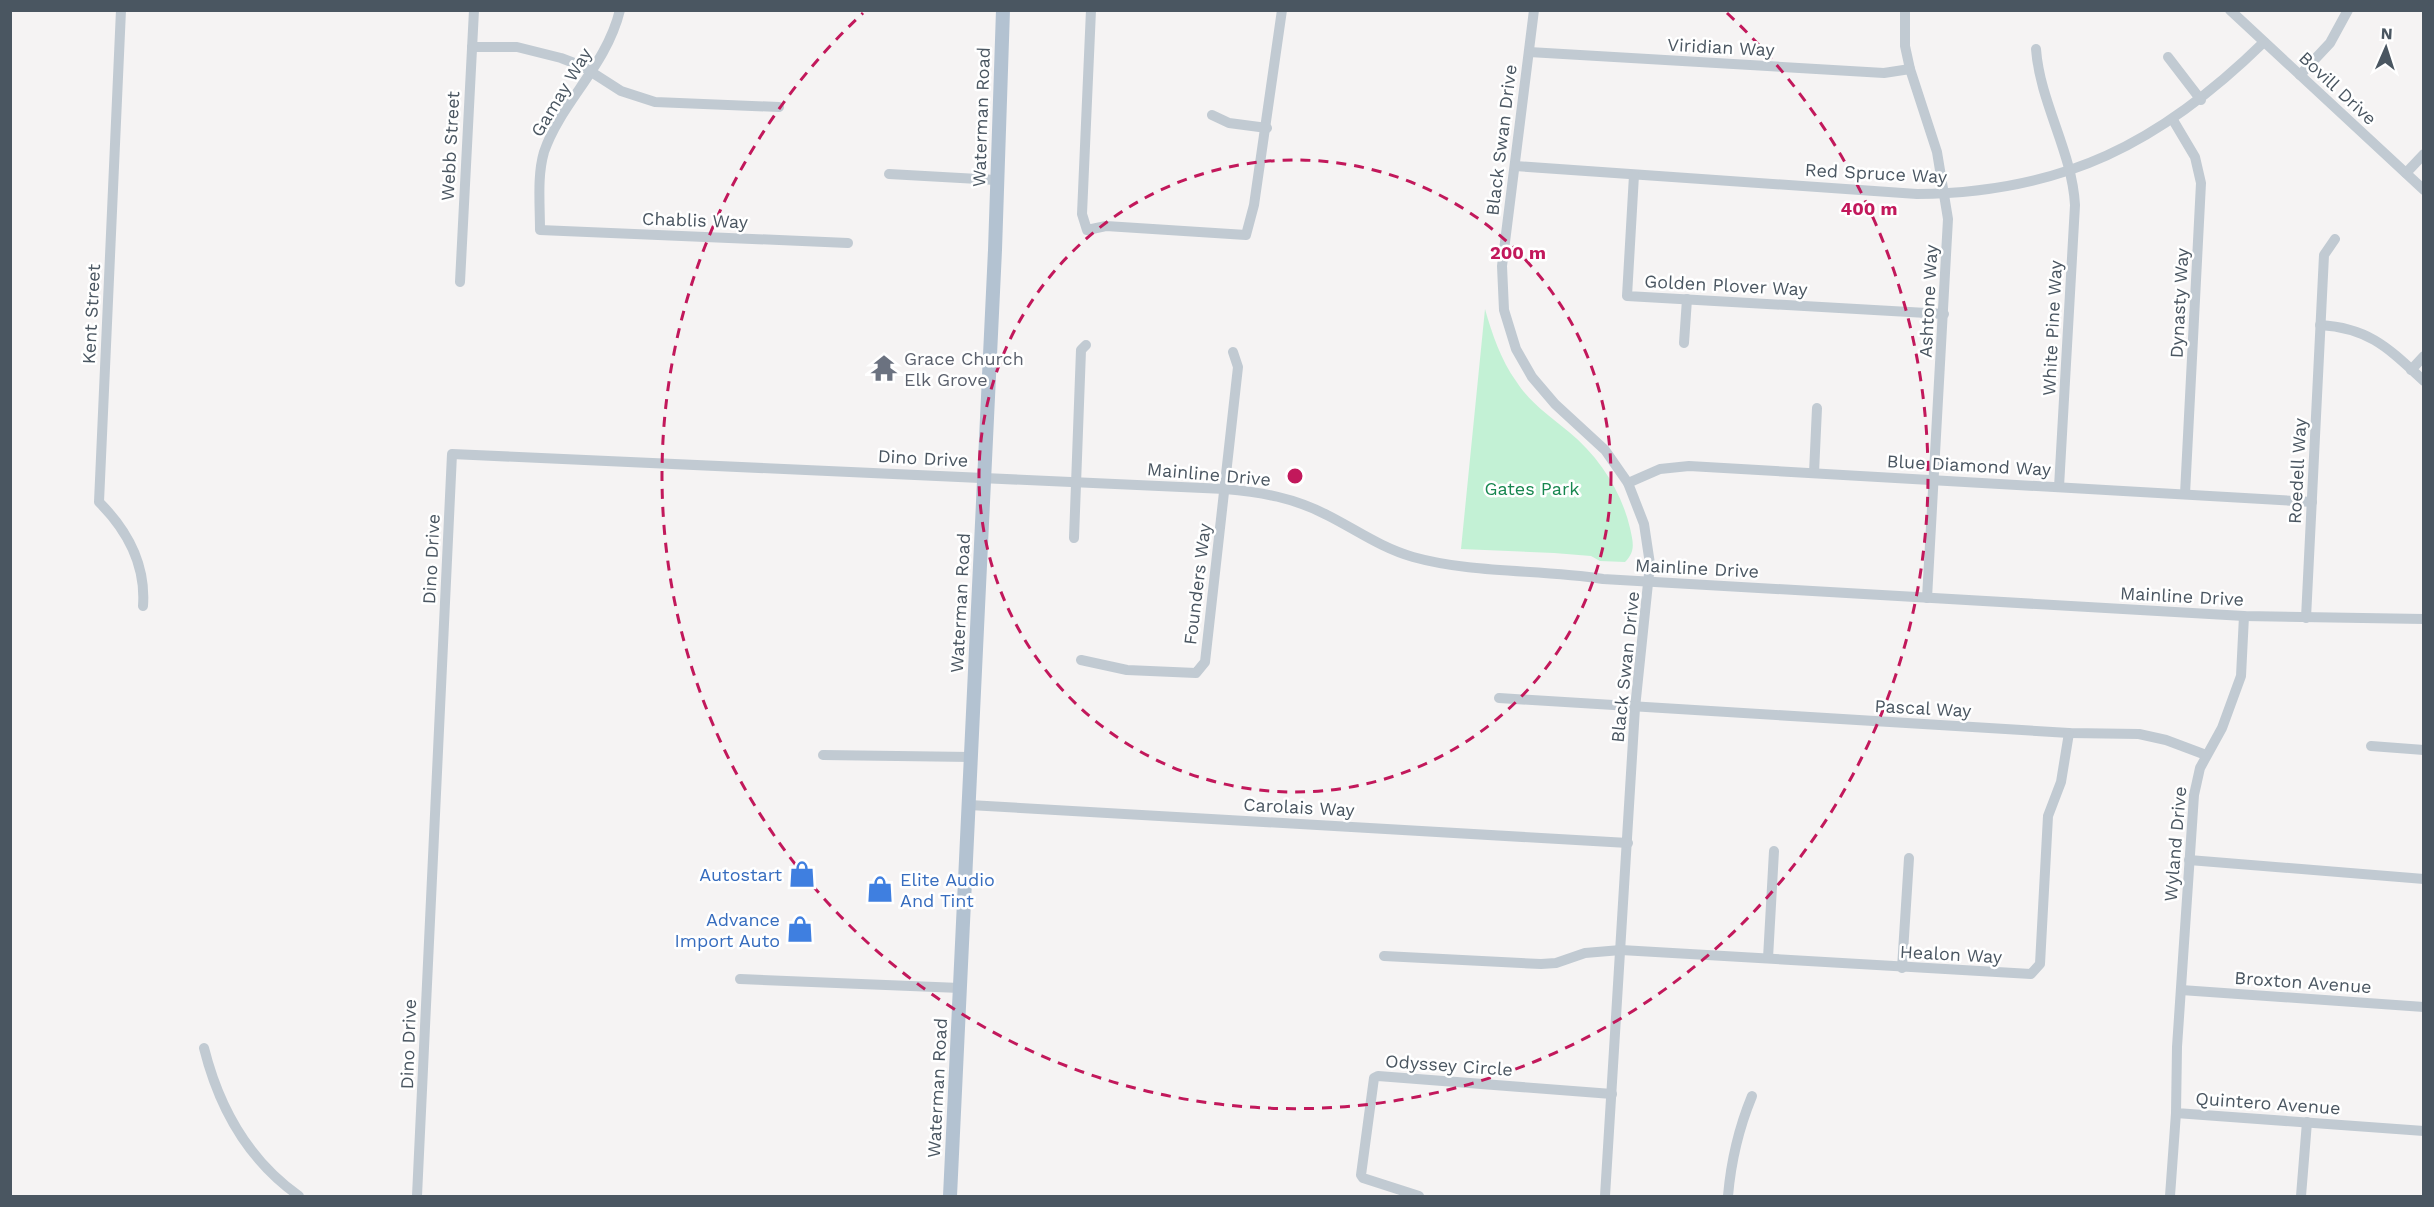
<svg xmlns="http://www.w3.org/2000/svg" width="2434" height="1207" viewBox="0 0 2434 1207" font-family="'Work Sans',sans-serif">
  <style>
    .green { fill: #c3f1d5 }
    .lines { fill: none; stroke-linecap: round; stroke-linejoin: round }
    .minor { stroke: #c1cad2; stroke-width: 10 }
    .major { stroke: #b3c2d1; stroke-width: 14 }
    .ring { fill: none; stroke: #c2185b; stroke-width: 3; stroke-dasharray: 10 8 }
    .labels { text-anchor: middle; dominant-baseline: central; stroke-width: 5; stroke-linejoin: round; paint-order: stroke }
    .street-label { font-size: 18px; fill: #4a5661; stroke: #fff }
    .worship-label { font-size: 18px; fill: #5b616d; stroke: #fff; text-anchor: start }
    .park-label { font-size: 18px; fill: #17864f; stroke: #fff }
    .shop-label { font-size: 18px; fill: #366cbe; stroke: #fff; text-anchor: end }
    .centre { fill: #c2185b; stroke: #fff; stroke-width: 3 }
    .ring-label { font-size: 18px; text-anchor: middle; font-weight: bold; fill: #c2185b; stroke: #fff; stroke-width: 5; stroke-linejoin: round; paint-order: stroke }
  </style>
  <rect width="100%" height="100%" fill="#f5f3f3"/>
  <path class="green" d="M1485,309C1492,334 1501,360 1516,381C1530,403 1550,416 1569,432C1599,457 1621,490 1630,528C1633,542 1636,551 1625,562L1600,561L1591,556L1554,553L1461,549Z"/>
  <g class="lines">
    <g class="minor">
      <path d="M121,10L99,502C128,531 146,565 143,606"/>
      <path d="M620,10C606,67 561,102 544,152C537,176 540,204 540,230L848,243"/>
      <path d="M1091,10L1082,214L1087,230L1106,226L1246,235L1254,205L1282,10"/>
      <path d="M1534,10L1502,266L1504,310L1516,349L1532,377L1555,404L1605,450L1628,483L1644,524L1650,564L1635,708L1605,1196"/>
      <path d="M1905,10V46L1910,69L1937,152L1948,219L1927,598"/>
      <path d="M2230,10L2424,190"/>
      <path d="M472,47H517L561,58L582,66L621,91L655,102L779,107"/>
      <path d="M2036,49C2040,103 2072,151 2075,205L2059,487"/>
      <path d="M1529,52L1884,73L1910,69"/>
      <path d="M2168,57L2201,100"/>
      <path d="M2300,75L2330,43L2348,10"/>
      <path d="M1212,115L1229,123L1267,128"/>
      <path d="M2173,120L2195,157L2201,183L2185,494"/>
      <path d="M1515,166L1917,194C2063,193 2161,143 2264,42"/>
      <path d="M2406,173L2424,154"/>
      <path d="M889,174L996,180"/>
      <path d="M1634,175L1627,296L1944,314"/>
      <path d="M460,282L474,10"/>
      <path d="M2320,325C2370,328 2389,349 2424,381"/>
      <path d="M1684,343L1687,299"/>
      <path d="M2411,370L2424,356"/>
      <path d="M1814,473L1817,408"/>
      <path d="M1628,483L1660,469L1689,466L2312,502"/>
      <path d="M1074,538L1081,350L1086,345"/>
      <path d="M2244,616L2241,676L2222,728L2200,768L2194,795L2177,1047L2176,1113L2424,1131"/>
      <path d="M2306,618L2324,255L2335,239"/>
      <path d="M1081,660L1127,670L1196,673L1205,662L1238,367L1233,352"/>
      <path d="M1499,698L2069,733L2139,734L2166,740L2206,755"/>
      <path d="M2371,746L2424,750"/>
      <path d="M823,755L971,757"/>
      <path d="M969,805L1628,843"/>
      <path d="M2189,860L2424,879"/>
      <path d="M1384,956L1541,964L1556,963L1585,953L1621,950L2031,974L2040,964L2048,816L2061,782L2069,733"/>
      <path d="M1768,958L1774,851"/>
      <path d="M1902,968L1909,858"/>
      <path d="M740,979L960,988"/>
      <path d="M2181,990L2424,1007"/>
      <path d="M204,1048C219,1108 248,1160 299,1196"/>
      <path d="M417,1196L452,454L1225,489C1261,492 1295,498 1327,515C1355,529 1381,548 1413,557C1474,574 1541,569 1603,579L2244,616L2424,619"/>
      <path d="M1419,1196L1363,1178L1361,1175L1374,1078L1378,1076L1612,1094"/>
      <path d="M1728,1196C1731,1161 1738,1130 1752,1096"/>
      <path d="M2170,1196L2176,1113"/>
      <path d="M2301,1196L2307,1122"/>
    </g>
    <path class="major" d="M950,1196L995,250L1003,10"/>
  </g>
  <g class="ring">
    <circle cx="1295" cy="476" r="316"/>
    <path d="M1727 13A633 633 0 1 1 863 13"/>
  </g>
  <defs>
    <symbol id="temple-bare" viewBox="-9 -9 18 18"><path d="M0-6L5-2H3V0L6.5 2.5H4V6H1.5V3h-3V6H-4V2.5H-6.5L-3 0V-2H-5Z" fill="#6b7280" stroke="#fff" stroke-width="2.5" paint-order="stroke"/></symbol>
    <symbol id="shop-bare" viewBox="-9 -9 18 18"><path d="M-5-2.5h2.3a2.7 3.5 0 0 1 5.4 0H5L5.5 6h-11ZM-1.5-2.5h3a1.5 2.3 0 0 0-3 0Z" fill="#3f7fe0" stroke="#fff" stroke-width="2.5" paint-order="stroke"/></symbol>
  </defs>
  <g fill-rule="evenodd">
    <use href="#temple-bare" x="865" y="349" width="38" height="38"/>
    <use href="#shop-bare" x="783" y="855" width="38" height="38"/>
    <use href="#shop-bare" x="861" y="870" width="38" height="38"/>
    <use href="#shop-bare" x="781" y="910" width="38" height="38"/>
  </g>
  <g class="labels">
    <g class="street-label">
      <text transform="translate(1721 47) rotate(3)">Viridian Way</text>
      <text transform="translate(2338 88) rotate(43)">Bovill Drive</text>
      <text transform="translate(561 92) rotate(-59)">Gamay Way</text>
      <text transform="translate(981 117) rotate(-88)">Waterman Road</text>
      <text transform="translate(1501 140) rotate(-83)">Black Swan Drive</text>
      <text transform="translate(450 146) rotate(-87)">Webb Street</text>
      <text transform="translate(1876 173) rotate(3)">Red Spruce Way</text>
      <text transform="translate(695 220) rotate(2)">Chablis Way</text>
      <text transform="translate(1726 285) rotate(3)">Golden Plover Way</text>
      <text transform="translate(1928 301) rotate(-87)">Ashtone Way</text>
      <text transform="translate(2179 303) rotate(-87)">Dynasty Way</text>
      <text transform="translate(91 314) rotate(-87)">Kent Street</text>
      <text transform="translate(2052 328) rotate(-87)">White Pine Way</text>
      <text transform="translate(923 458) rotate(3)">Dino Drive</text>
      <text transform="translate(1969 465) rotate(3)">Blue Diamond Way</text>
      <text transform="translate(2297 471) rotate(-87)">Roedell Way</text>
      <text transform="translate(1209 474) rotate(5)">Mainline Drive</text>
      <text transform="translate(431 559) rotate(-87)">Dino Drive</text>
      <text transform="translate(1697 568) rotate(3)">Mainline Drive</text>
      <text transform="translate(1197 584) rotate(-83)">Founders Way</text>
      <text transform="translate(2182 596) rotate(3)">Mainline Drive</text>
      <text transform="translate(960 603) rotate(-87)">Waterman Road</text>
      <text transform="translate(1625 667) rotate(-84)">Black Swan Drive</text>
      <text transform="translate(1923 708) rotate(3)">Pascal Way</text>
      <text transform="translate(1299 807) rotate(3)">Carolais Way</text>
      <text transform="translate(2175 844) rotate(-85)">Wyland Drive</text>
      <text transform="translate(1951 954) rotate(3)">Healon Way</text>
      <text transform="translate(2303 982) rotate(4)">Broxton Avenue</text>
      <text transform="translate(408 1044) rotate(-88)">Dino Drive</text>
      <text transform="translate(1449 1065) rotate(4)">Odyssey Circle</text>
      <text transform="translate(937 1088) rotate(-87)">Waterman Road</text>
      <text transform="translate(2268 1103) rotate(4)">Quintero Avenue</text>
    </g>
    <g class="worship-label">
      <text x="904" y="358">Grace Church<tspan x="904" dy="21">Elk Grove</tspan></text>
    </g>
    <g class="park-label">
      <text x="1532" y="488">Gates Park</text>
    </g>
    <g class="shop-label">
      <text x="782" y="874">Autostart</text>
      <text x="900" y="879" text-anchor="start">Elite Audio<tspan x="900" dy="21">And Tint</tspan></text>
      <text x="780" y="919">Advance<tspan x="780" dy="21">Import Auto</tspan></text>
    </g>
  </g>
  <circle cx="1295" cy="476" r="9" class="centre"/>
  <g class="ring-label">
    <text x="1869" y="215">400 m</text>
    <text x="1518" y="259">200 m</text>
  </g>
  <rect width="2434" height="1207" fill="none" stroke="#4a5661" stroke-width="24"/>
  <g transform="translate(2386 48) rotate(3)" stroke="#ffffff" stroke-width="4.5" paint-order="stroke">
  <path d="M0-4.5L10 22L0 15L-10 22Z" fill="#4a5661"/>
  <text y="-9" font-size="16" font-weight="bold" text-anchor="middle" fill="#4a5661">N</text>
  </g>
</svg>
